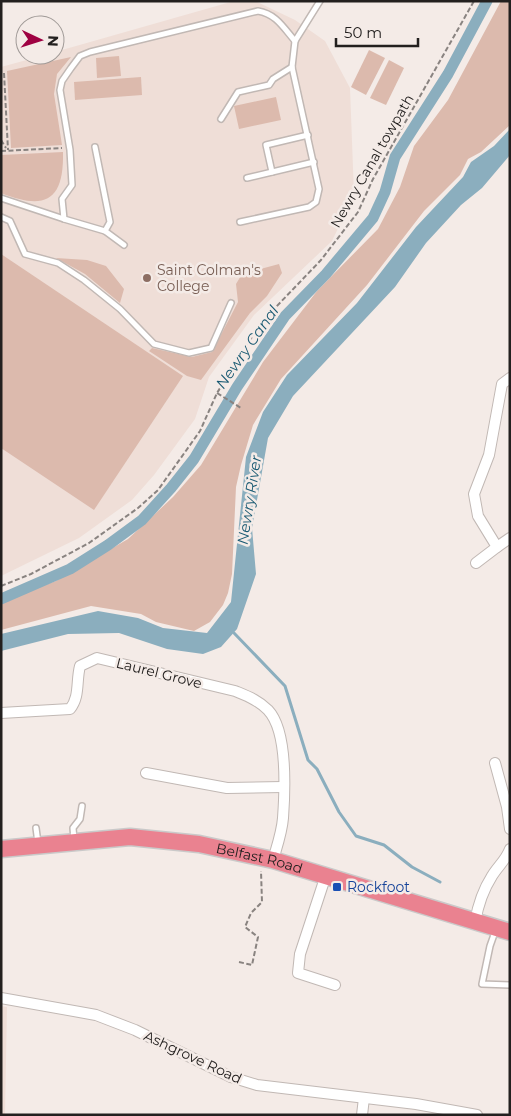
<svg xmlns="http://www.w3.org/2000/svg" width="511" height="1116" viewBox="0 0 511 1116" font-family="Montserrat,sans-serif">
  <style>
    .built { fill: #efded7 }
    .green { fill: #dcbaad }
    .water { fill: #8baebe }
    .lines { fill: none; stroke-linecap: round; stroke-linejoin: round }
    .stream { stroke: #8baebe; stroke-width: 3 }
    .canal { stroke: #8baebe; stroke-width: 11 }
    .service-casing { stroke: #c1b8b4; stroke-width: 8 }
    .minor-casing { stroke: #c1b8b4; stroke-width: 12 }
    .trunk-casing { stroke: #cac9c9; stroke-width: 19 }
    .path { stroke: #898380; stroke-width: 2; stroke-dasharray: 5 2.5; stroke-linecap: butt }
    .service { stroke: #fff; stroke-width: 5 }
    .minor { stroke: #fff; stroke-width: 10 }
    .trunk { stroke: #ea8290; stroke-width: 16 }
    .education-dot { fill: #8d6e63; stroke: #f4ebe7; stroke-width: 2 }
    .transit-dot { fill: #1a4fb4; stroke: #f4ebe7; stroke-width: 2 }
    .labels { text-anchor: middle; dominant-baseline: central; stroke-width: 5; stroke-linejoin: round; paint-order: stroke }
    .street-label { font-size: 14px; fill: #23201f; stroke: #f4ebe7 }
    .education-label { font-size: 14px; fill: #785e54; stroke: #f4ebe7; text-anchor: start }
    .transit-label { font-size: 14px; fill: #164399; stroke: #f4ebe7; text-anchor: start }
    .water-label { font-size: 15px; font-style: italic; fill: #185972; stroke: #f4ebe7 }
  </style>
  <rect width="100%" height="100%" fill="#f4ebe7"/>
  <g class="built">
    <path d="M234,1H255L295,20L325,41L350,88L354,195L332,241L254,315L209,377L195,419L154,475L132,500L79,538L1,576V67L45,55H55V52Z"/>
    <path d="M1,1006L7,1007L5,1115H1Z"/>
  </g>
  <g class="green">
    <path d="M501,1H510V125L481,152L468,159L460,175L424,211L367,285L281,379L253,425L241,465L236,487L232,574L228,593L223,605L210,622L194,631L156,622L141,614L91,606L1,630V601L56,581L128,539L173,497L201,465L263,362L317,291L378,229L400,187L414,146L448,100Z"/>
    <path d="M369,50L385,58L366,95L351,87Z"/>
    <path d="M119,56L121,76L97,78L96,58Z"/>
    <path d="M71,57L57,74L54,94L62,145L11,148L7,71Z"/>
    <path d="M389,60L404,68L386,105L370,98Z"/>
    <path d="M141,77L142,95L75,100L74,82Z"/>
    <path d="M276,97L281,120L239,129L234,106Z"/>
    <path d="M63,152C64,200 46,211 1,193V155Z"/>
    <path d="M1,254L183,376L94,510L1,448Z"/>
    <path d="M56,258L87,260L106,266L124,289L120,303L85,274Z"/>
    <path d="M279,264L282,273L267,296L250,313L201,380L187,376L149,351L152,348L192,357L212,352L238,302L236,284L242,274Z"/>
  </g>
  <path class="water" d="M510,129V155L482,188L461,205L426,243L395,287L293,396L268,438L252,528L256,574L237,629L221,647L203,654L167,649L119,633L68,634L1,651V634L98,611L138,618L163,628L207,633L231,602L246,457L263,412L287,375L357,303L416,227L463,177L471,162L494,146Z"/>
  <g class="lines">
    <path class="stream" d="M234,633L285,686L308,760L317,769L339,812L356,836L384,845L412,867L440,882"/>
    <path class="canal" d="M1,599L70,569L108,545L142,520L171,488L194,459L237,387L285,316L326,274L373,218L385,192L395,157L448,74L487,1"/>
    <defs>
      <g id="service">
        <path d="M221,119L238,92L269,85L273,79L292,67"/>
        <path d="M95,147L110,222L105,231"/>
        <path d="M272,172L266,145L308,135"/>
        <path d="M247,178L314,162"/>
        <path d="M1,198L64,219"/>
        <path d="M1,217L10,221L25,254L58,263L84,280L120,309L154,344L189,353L211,348L231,303"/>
        <path d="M240,222L309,207L316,202L319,189L292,67L295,41L320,1"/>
        <path d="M124,245L105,231L64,219L62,199L72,185L70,150L60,90L62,81L71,68L80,56L90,52L258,11C276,14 283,27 295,41"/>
        <path d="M36,828L38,843"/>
        <path d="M74,840L73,828L80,819L82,806"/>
        <path d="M496,929L490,946L482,984L510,985"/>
      </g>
      <g id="minor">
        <path d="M497,547L510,538"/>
        <path d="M476,563L497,547L478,516L474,494L489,455L502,384L510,378"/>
        <path d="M1,713L70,709C80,697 76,681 80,666L97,658L235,691C247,696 258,700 268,710C288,731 285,790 283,818C282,832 277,846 273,860"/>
        <path d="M495,763L507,807L510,829"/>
        <path d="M146,773L227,788L283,787"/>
        <path d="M326,875L300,954L298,973L335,985"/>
        <path d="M475,922C478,905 483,890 492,876C498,866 506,860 510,849"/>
        <path d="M1,998L96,1015L135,1030L231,1077L257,1085L416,1104L477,1115"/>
        <path d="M362,1115L364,1098"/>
      </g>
      <g id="trunk">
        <path id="s1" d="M1,849L130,837L199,844L273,860L510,932"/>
      </g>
    </defs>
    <use href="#service" class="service-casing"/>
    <use href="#minor" class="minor-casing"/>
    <use href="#trunk" class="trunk-casing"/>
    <g class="path">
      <path d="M4,73L8,150"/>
      <path d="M1,140L6,148"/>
      <path d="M1,151L62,148"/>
      <path d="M217,393L241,408"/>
      <path d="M1,586L31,574L89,543L138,508L158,490L200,431L217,393L255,332L275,308L321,260L358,212L373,179L474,1"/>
      <path d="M239,962L252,965L258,937L245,927L251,913L262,902L261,871"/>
    </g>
    <use href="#service" class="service"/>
    <use href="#minor" class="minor"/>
    <use href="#trunk" class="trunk"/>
  </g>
  <circle class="education-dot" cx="147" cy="278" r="5"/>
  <rect class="transit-dot" x="332" y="882" width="10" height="10" rx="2.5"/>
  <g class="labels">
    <g class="street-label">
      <text transform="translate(372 161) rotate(-60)">Newry Canal towpath</text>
      <text transform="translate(159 673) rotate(14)">Laurel Grove</text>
      <text stroke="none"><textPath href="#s1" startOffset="261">Belfast Road</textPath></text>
      <text transform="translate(193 1057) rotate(25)">Ashgrove Road</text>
    </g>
    <g class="education-label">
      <text x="157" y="270">Saint Colman's<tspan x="157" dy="16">College</tspan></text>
    </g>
    <g class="transit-label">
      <text x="347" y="887">Rockfoot</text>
    </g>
    <g class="water-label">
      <text transform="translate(247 347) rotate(-55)">Newry Canal</text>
      <text transform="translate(249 500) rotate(-81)">Newry River</text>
    </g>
  </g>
  <rect width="511" height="1116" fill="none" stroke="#23201f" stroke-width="5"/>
  <g transform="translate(40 40) rotate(94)"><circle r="24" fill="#f4ebe7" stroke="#a09a97"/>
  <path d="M0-4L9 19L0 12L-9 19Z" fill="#9f0142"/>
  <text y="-8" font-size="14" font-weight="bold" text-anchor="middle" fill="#23201f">N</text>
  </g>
  <path d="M336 38v8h82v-8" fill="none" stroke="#23201f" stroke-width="2.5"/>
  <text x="344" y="38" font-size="15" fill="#23201f" stroke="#f4ebe7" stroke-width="4" paint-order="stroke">50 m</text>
</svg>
